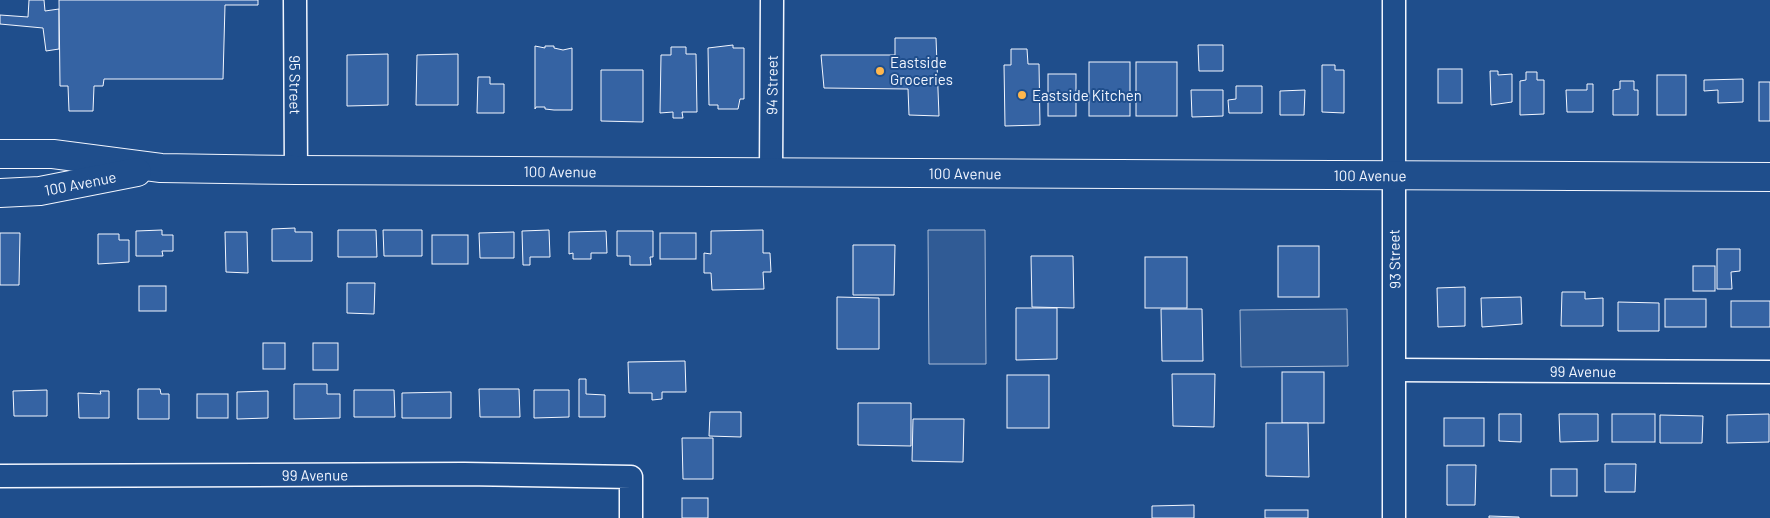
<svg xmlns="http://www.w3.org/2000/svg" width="1770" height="518" viewBox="0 0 1770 518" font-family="Barlow,sans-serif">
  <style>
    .built { fill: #305b95; stroke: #a8bbd7 }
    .building { fill: #3563a3; stroke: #f2f6ff }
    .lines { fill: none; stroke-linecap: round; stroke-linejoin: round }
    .minor-casing { stroke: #f2f6ff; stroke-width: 25 }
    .major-casing { stroke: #f2f6ff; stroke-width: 30 }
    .minor { stroke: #1f4e8c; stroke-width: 22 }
    .major { stroke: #1f4e8c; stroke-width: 28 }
    .poi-dot { fill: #ffb74d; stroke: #1f4e8c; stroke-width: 2 }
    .labels { text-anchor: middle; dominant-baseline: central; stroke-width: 4; stroke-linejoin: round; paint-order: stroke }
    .poi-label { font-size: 15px; fill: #f2f6ff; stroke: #1f4e8c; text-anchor: start }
    .street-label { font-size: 15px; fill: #f2f6ff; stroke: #1f4e8c }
  </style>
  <rect width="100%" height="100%" fill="#1f4e8c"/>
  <g class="built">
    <path d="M928,230H985L986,364H929Z"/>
    <path d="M1347,309L1348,366L1241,367L1240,310Z"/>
  </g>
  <g class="building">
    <path d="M29,0H44L45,11L59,9V49L46,51L43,28L0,24V15L28,17Z"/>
    <path d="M59,0H258V5H225L223,79H104L103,86H94L93,111H69L68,86H60Z"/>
    <path d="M895,38H936L939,116L909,115L908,89L824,88L821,55H895Z"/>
    <path d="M733,45V48H744V99H740L738,109H718V105H709L708,48Z"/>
    <path d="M1198,45H1223V71H1199Z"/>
    <path d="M535,46L545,48V46H554V48L563,50L572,48V110H554L545,109V107H536L535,109Z"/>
    <path d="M671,47H686V54H696L697,112H682L683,118H673V112L660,113L661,55H671Z"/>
    <path d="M1011,49H1027L1028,64H1039L1040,125L1005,126L1004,65H1011Z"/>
    <path d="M388,54V105L347,106V55Z"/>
    <path d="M458,54V105H416L417,55Z"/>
    <rect x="1089" y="62" width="41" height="54"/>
    <rect x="1136" y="62" width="41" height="54"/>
    <path d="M1322,65H1335V70H1344V113L1322,112Z"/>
    <rect x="1438" y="69" width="24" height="34"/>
    <path d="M601,70H643V122L601,121Z"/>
    <path d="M1490,71H1498V75L1512,74V102L1491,105Z"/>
    <path d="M1526,72H1537V80H1544V114L1520,115V81L1526,80Z"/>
    <rect x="1048" y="74" width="28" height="42"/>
    <rect x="1657" y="75" width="29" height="40"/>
    <path d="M478,77H490V84H504V113H477Z"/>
    <path d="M1743,79V102L1718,103V90L1704,91V80Z"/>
    <path d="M1620,81H1634V90H1638V115H1613V90L1620,89Z"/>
    <rect x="1759" y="82" width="11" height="39"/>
    <path d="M1587,84H1593V112H1567L1566,90H1587Z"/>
    <path d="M1236,86H1262V113H1229L1228,100L1236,99Z"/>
    <path d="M1191,90H1223V116L1192,117Z"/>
    <path d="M1305,90L1304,115H1280V91Z"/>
    <path d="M295,228V232H312V261H272V229Z"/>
    <path d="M162,230V235H173V251H162L163,256H136V231Z"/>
    <path d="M338,230H376L377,257H338Z"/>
    <path d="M383,230H422V256H384Z"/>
    <path d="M549,230L550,257H530V265H523L522,231Z"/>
    <path d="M763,230V253H770L771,272H763L764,289L712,290L711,273H704V253L711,254V231Z"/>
    <path d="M606,231L607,253H591V259H573V253L569,254V232Z"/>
    <path d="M617,231H653V257H650L651,265H630V256H617Z"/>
    <path d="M225,232H247L248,273L226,272Z"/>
    <path d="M514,232V258H480L479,233Z"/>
    <path d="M0,233H20L19,285H0Z"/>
    <rect x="660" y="233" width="36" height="26"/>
    <path d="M98,234H119V240H129V262L98,264Z"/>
    <rect x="432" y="235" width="36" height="29"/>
    <path d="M853,245H895L894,295H853Z"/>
    <rect x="1278" y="246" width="41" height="51"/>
    <path d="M1717,249H1740V271L1731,272L1732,289H1717Z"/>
    <path d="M1031,256H1073L1074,308L1032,307Z"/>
    <rect x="1145" y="257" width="42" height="51"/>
    <rect x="1693" y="266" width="22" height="25"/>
    <path d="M347,283H375L374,314L347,313Z"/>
    <rect x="139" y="286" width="27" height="25"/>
    <path d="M1465,287V326L1438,327L1437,288Z"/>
    <path d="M1562,292H1585V299L1603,298V326H1561Z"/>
    <path d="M837,297L879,298V349H837Z"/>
    <path d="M1521,297L1522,324L1482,327L1481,298Z"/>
    <rect x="1665" y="299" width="41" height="28"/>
    <rect x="1731" y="301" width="39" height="26"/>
    <path d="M1618,302L1659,303V331H1618Z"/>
    <path d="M1016,308H1057V359L1016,360Z"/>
    <path d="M1161,309H1202L1203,361H1162Z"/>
    <rect x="263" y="343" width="22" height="26"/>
    <rect x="313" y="343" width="25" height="27"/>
    <path d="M685,361L686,392H662V399L652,400V393H629L628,362Z"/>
    <rect x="1282" y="372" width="42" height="51"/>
    <path d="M1172,374H1215L1214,427L1173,426Z"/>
    <rect x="1007" y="375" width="42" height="53"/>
    <path d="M579,379H586V394L605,395V417H579Z"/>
    <path d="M294,384H327V394H340V418L294,419Z"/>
    <path d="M138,389H160L161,394H169V419H138Z"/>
    <path d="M479,389H519L520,417H480Z"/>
    <path d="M47,390V416H14L13,391Z"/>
    <path d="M354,390H394L395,417H354Z"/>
    <path d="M534,390H569V417L534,418Z"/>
    <path d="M100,391H109V418H79L78,393L101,394Z"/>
    <path d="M268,391V418L237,419V392Z"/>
    <path d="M451,392V418H402V393Z"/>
    <rect x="197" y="394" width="31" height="24"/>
    <path d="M858,403H911V446L858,445Z"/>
    <path d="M710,412H741V437L709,436Z"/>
    <path d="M1499,414H1521V442L1499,441Z"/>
    <path d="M1559,414H1598V441L1560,442Z"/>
    <rect x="1612" y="414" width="43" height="28"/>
    <path d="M1769,414V442L1727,443V415Z"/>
    <path d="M1660,415L1703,416L1702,443H1660Z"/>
    <rect x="1444" y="418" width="40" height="28"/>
    <path d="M913,419H964L963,462L912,461Z"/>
    <path d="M1266,423H1308L1309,477L1266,476Z"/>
    <path d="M682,438H713V479H683Z"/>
    <path d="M1605,464H1636L1635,492H1605Z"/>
    <path d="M1447,465H1476L1475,505H1447Z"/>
    <rect x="1551" y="469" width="26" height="27"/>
    <rect x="682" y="498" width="26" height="20"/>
    <path d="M1194,505V518H1152V506Z"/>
    <rect x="1265" y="510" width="43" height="8"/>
    <path d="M1489,516L1519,517V518H1489Z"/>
  </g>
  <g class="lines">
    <defs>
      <g id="minor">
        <path id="s1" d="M295,0L296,170"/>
        <path id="s2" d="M771,171L772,0"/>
        <path id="s3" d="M1395,370L1770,372"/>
        <path id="s4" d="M0,476L464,474L631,477V518"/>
        <path d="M1394,518V0"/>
      </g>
      <g id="major">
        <path id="s5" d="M0,154H53L161,168L296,170L1770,177"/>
        <path id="s6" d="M0,193L40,191L137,172"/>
      </g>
    </defs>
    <use href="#minor" class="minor-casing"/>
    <use href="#major" class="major-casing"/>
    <use href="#minor" class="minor"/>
    <use href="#major" class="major"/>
  </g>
  <g class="poi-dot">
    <circle cx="880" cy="71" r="5"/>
    <circle cx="1022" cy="95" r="5"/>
  </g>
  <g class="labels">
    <g class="poi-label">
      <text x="890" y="62">Eastside<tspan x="890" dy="17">Groceries</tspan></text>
      <text x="1032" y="95">Eastside Kitchen</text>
    </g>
    <g class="street-label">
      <text stroke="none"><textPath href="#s1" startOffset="85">95 Street</textPath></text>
      <text stroke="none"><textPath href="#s2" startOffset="86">94 Street</textPath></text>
      <text stroke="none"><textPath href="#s5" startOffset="561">100 Avenue</textPath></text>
      <text stroke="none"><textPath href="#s5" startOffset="966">100 Avenue</textPath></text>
      <text stroke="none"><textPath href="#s5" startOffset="1371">100 Avenue</textPath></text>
      <text stroke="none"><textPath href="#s6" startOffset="81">100 Avenue</textPath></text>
      <text transform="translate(1394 259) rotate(-91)">93 Street</text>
      <text stroke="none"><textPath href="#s3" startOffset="188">99 Avenue</textPath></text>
      <text stroke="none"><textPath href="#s4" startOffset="315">99 Avenue</textPath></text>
    </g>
  </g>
</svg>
